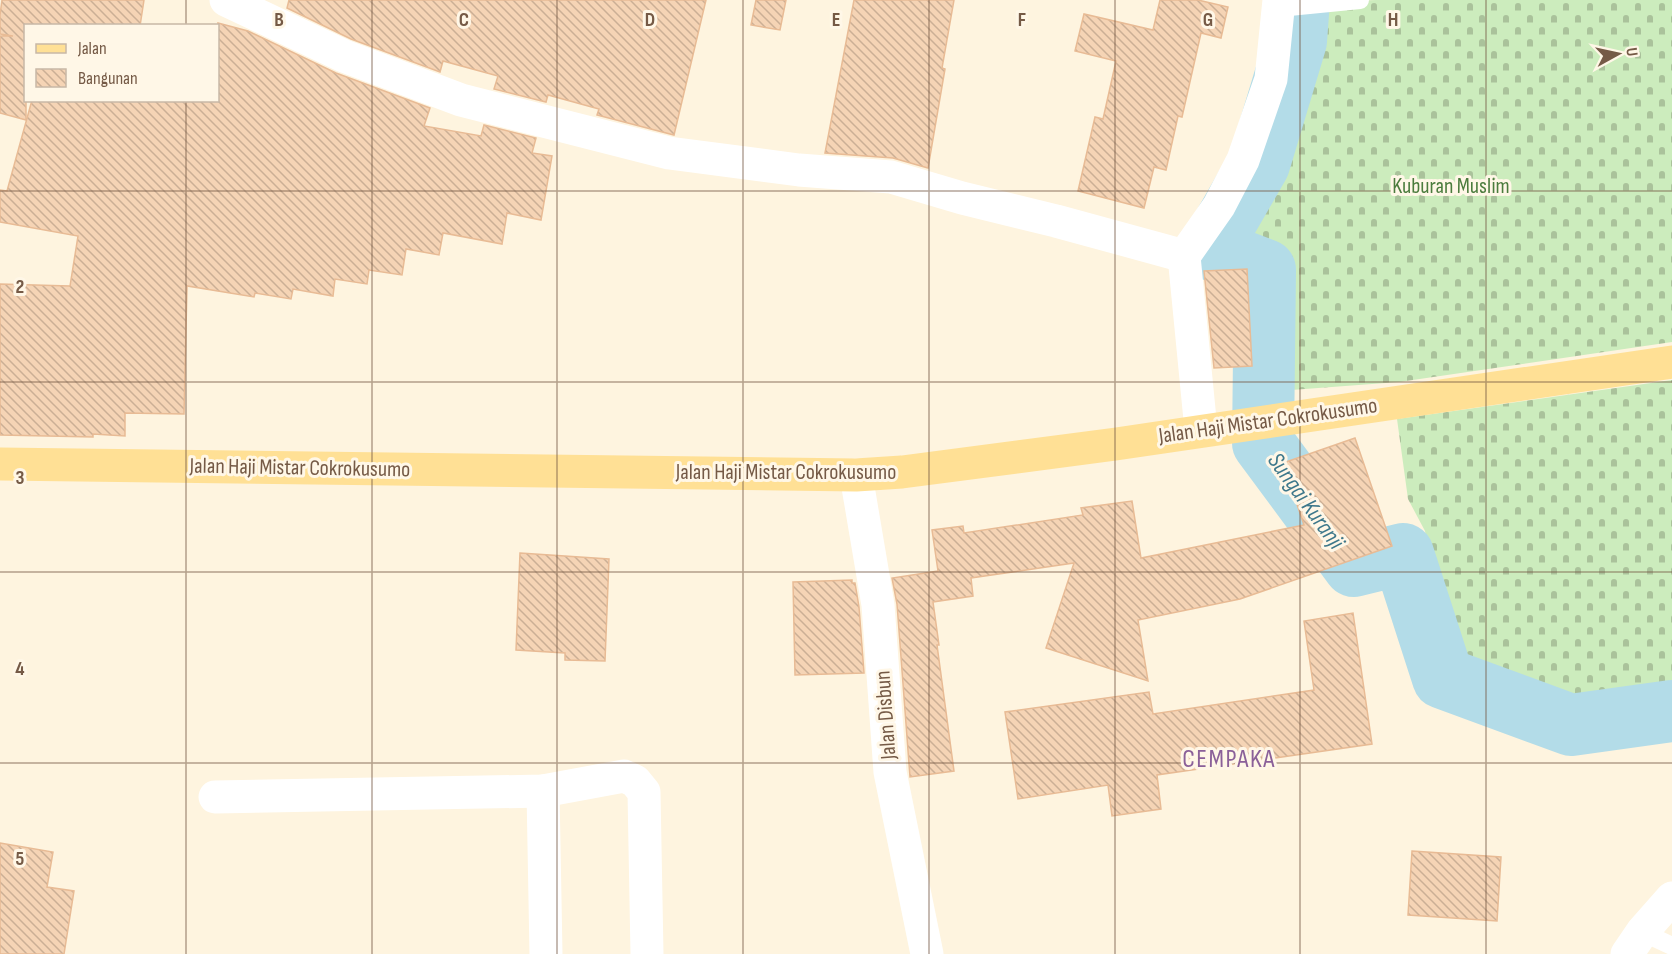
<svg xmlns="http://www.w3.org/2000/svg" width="1672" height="954" viewBox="0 0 1672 954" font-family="'Sofia Sans Condensed',sans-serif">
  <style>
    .cemetery { fill: url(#cemetery-stones) }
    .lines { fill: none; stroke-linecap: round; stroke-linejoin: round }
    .river { stroke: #b3dce8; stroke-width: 62 }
    .building { fill: url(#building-back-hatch); stroke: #e8bb95; stroke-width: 1.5 }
    .lane { stroke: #fff; stroke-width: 18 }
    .street { stroke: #fff; stroke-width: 33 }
    .primary { stroke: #ffe095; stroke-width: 33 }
    .grid { fill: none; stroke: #755a46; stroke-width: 1.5; stroke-opacity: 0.55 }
    .labels { text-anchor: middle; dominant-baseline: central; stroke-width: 6; stroke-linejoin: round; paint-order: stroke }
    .park-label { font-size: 22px; fill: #4b7c3d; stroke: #fff7e7 }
    .street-label { font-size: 22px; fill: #755a46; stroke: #fff7e7 }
    .water-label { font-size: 24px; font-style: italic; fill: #3e788b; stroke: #fff7e7 }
    .quarter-label { font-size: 26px; letter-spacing: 1.5px; fill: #8b6099; stroke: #fff7e7 }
    .grid-label { font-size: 20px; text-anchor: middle; font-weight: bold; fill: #755a46; stroke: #fff7e7; stroke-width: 6; stroke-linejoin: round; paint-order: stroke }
  </style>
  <defs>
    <pattern id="cemetery-stones" width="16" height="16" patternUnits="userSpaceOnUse" patternTransform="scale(1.5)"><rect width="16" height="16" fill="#ccecbd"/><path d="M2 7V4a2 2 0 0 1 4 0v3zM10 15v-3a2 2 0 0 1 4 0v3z" fill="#aac29b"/></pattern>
    <pattern id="building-back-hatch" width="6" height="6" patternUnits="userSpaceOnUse" patternTransform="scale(1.5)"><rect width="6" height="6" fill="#f5d4b5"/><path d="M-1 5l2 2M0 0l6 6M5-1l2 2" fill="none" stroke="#cbaf95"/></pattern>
  </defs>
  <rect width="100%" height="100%" fill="#fef4df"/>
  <g class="cemetery">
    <path d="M1376,0H1672V342L1399,382L1278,391L1264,255L1210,249L1241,199L1270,143L1290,71L1304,3Z"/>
    <path d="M1672,380V693L1611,705L1565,703L1521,694L1476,676L1453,660L1434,634L1413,612L1400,587L1429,556L1425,531L1408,499L1397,419Z"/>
  </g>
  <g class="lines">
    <path class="river" d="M1299,0L1296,41L1259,164L1210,249L1265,270L1263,443L1354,566L1403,554L1443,678L1571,725L1672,711"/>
  </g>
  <g class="building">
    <path d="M2,0H144L140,26H26V120L0,113V36H13L0,34V15Z"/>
    <path d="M289,0H706L674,135L597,115L599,109L548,95L546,102L494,89L498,76L443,61L440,72L351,39L287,8Z"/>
    <path d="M756,0H786L780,30L751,25Z"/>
    <path d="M854,0H954L942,68L945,69L928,168L893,158L825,153Z"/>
    <path d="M1160,0H1198L1228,7L1221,38L1201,33L1182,117L1178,116L1166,170L1154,167L1144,208L1078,191L1095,117L1103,119L1116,61L1075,51L1084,14L1153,30Z"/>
    <path d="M218,23L248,31L336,73L430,108L424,126L481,136L484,125L536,138L532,153L552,156L541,220L507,213L502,244L443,233L439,255L406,249L402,275L369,270L367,284L335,279L333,296L293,289L291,299L255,293L254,297L187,286L184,414L125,413V436L93,434V437L0,435V284L70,286L78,236L0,222V190L7,191L32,100H218Z"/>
    <path d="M1247,269L1252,366L1214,368L1204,271Z"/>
    <path d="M1355,438L1392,546L1240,599L1138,620L1148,681L1046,648L1074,563L971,578L973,596L933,602L939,645H937L954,771L910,777L897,604L892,578L938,571L932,530L963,526L964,533L1083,515L1081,508L1132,501L1141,558L1304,525L1283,463Z"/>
    <path d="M520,553L609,559L605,661L565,660V653L516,650Z"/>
    <path d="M852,580V583H855L859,607L864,673L795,675L793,582Z"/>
    <path d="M1353,613L1372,744L1157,775L1161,809L1112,816L1108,785L1018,799L1005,712L1149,692L1153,714L1314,690L1304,621Z"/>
    <path d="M0,843L53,852L47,887L74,891L64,954H0Z"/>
    <path d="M1412,851L1501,857L1497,921L1408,915Z"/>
  </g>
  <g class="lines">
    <g class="lane">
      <path d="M1279,8L1360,0"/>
      <path d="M1642,932L1672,946"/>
    </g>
    <g class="street">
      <path d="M226,0L344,56L461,100L669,153L799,170L891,177L962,198L1056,221L1184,256"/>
      <path d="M1201,430L1184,256L1219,206L1243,160L1271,79L1279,0"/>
      <path d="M856,475L878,605L890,772L927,954"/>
      <path d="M543,791L546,954"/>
      <path d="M215,797L543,791L624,776L635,781L644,792L647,954"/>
      <path d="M1627,954L1642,932L1672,898"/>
    </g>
    <path class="primary" d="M0,464L856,475L902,472L1116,444L1672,362"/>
  </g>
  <path class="grid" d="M186,0V26M372,0V954M557,0V954M743,0V954M929,0V954M1115,0V954M1300,0V954M1486,0V954M186,100V954M0,191H1672M0,382H1672M0,572H1672M0,763H1672"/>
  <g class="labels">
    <g class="park-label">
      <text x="1451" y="186">Kuburan Muslim</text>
    </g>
    <g class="street-label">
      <text transform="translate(1268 421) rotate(-8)">Jalan Haji Mistar Cokrokusumo</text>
      <text transform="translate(300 468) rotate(1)">Jalan Haji Mistar Cokrokusumo</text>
      <text x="786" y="472">Jalan Haji Mistar Cokrokusumo</text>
      <text transform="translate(886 715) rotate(-94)">Jalan Disbun</text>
    </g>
    <g class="water-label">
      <text transform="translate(1306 501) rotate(54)">Sungai Kuranji</text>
    </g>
    <g class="quarter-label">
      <text x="1229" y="759">CEMPAKA</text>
    </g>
  </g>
  <g class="grid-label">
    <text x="279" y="26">B</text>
    <text x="464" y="26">C</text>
    <text x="650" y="26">D</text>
    <text x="836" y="26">E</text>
    <text x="1022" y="26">F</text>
    <text x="1208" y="26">G</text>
    <text x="1393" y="26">H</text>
    <text x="20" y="293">2</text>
    <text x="20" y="484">3</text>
    <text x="20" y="675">4</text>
    <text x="20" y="865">5</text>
  </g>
  <rect x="24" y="24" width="195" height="78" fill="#fff7e7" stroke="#c8b8a7" stroke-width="1.5"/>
  <rect x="36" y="44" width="30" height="9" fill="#ffe095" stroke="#c8b8a7" stroke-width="1.5"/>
  <text x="78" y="54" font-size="18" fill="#755a46">Jalan</text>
  <rect x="36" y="69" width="30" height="18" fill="url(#building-back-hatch)" stroke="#c8b8a7" stroke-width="1.5"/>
  <text x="78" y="84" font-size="18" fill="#755a46">Bangunan</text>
  <g transform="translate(1618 54) rotate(82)" stroke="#fff7e7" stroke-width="4.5" paint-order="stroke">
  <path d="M0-4.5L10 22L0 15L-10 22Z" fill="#755a46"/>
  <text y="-9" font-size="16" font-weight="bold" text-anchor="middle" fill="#755a46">U</text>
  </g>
</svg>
